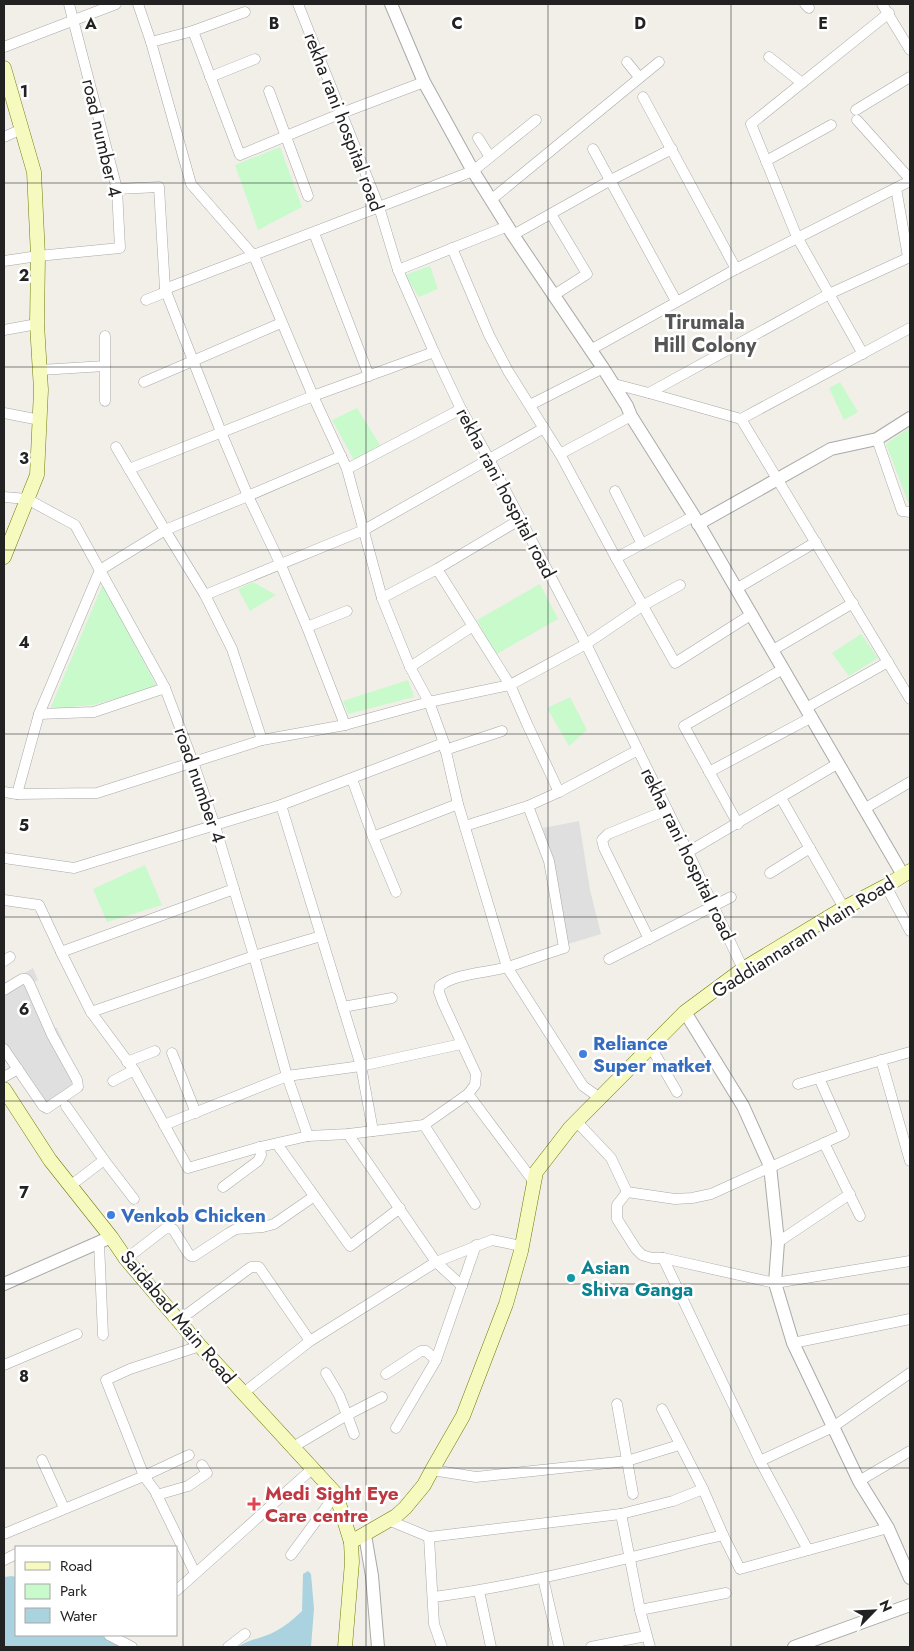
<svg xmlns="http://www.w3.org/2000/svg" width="914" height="1651" viewBox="0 0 914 1651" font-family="Jost,sans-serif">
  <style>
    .residential { fill: #e0dfdf }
    .park { fill: #c8facc }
    .water { fill: #aad3df }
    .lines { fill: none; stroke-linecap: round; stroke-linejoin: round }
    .minor-casing { stroke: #a9a9a9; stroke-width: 11 }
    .tertiary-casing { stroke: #a9a9a9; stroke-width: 14 }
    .secondary-casing { stroke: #707d05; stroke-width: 15 }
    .minor { stroke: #fff; stroke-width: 10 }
    .tertiary { stroke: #fff; stroke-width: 12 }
    .secondary { stroke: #f7fabf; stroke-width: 14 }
    .grid { fill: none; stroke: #222; stroke-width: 1; stroke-opacity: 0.55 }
    .shop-dot { fill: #3f7fe0; stroke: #fff; stroke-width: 2 }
    .culture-dot { fill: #0f9aa8; stroke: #fff; stroke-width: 2 }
    .health-dot { fill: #e0444e; stroke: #fff; stroke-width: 2 }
    .labels { text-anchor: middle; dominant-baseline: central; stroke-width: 5; stroke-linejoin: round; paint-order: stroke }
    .street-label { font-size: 19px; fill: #222; stroke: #fff }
    .shop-label { font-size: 19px; font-weight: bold; fill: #366cbe; stroke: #fff; text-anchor: start }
    .culture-label { font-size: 19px; font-weight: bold; fill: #0d838f; stroke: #fff; text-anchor: start }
    .health-label { font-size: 19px; font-weight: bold; fill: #be3a42; stroke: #fff; text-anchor: start }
    .neighbourhood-label { font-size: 20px; font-weight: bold; fill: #555; stroke: #fff }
    .grid-label { font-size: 16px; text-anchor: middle; font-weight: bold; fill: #222; stroke: #fff; stroke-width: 5; stroke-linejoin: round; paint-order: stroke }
  </style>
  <rect width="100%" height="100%" fill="#f2efe9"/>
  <g class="residential">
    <path d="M579,821L590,890L601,934L568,944L543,828Z"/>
    <path d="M33,968L38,980L32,983L50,1027L57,1028L83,1086L44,1114L18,1074L4,1056V985Z"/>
  </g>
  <g class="park">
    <path d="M280,147L302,207L258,230L235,165Z"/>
    <path d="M430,266L438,289L419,297L405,275Z"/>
    <path d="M840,382L858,412L844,420L829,388Z"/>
    <path d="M357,408L380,445L354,460L332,420Z"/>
    <path d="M910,427V507L886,444Z"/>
    <path d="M253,582L276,595L250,611L238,589Z"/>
    <path d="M103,584L157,687L93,705L50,709Z"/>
    <path d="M540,584L558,619L495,655L477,620Z"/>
    <path d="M861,634L878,658L849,676L832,653Z"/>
    <path d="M408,680L414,697L348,714L343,701Z"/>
    <path d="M570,697L587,730L569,746L547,708Z"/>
    <path d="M145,865L162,905L107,922L93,889Z"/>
  </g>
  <g class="water">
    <path d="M308,1571L311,1574L314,1609L311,1647H238C249,1639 264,1638 276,1631C285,1626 294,1619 302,1611L303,1574Z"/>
    <path d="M12,1576L16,1577V1635H102L111,1638L124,1647H4V1577Z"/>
  </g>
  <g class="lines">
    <defs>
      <g id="minor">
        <path d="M138,4L151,42L191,184L254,256L313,396L347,469L382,598L410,667L429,702L444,743L458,804L507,967L583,1086L600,1098"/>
        <path d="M298,4L379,207L398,270L434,352L461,409L489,459L586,644L688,852L743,969"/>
        <path d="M805,4L809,8"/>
        <path d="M882,4L910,50"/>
        <path d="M193,31L240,155L342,113L424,82"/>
        <path d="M151,42L193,31L245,12"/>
        <path d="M4,47L116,4"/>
        <path d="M769,57L802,83"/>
        <path d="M627,62L639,77"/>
        <path d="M210,77L255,59"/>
        <path d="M269,91L308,196"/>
        <path d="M643,97L736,269"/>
        <path d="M856,110L910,77"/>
        <path d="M857,120L910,179"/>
        <path d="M4,137L22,129"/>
        <path d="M478,138L490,157"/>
        <path d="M593,149L676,301"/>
        <path d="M766,161L831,125"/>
        <path d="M896,188L908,257"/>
        <path d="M117,189L159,187L165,289L221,432L248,496L280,563L307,627L345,725"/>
        <path d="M492,199L659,62"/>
        <path d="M551,214L587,274L554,295"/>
        <path d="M314,233L369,376"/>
        <path d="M513,235L611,180L672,149"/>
        <path d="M452,248L489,335L508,371L560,454L616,558L675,663L752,614"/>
        <path d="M4,261L38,256L120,248L117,189L69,4"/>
        <path d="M398,270L508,226"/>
        <path d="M165,289L473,171L536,120"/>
        <path d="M146,300L166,292"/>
        <path d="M4,330L37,324"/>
        <path d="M105,336V401"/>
        <path d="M592,349L736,269L910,181"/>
        <path d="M863,354L797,237L751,124L889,13"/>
        <path d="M40,370L105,366"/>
        <path d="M144,382L281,323"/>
        <path d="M614,384L649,393L829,294L910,257"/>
        <path d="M649,393L741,419L910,699"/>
        <path d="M530,405L603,368"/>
        <path d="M4,413L40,420"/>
        <path d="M741,419L910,328"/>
        <path d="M877,439L902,511L910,512"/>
        <path d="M116,447L129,469"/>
        <path d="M560,454L631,416"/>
        <path d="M347,469L461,409"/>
        <path d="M615,491L642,544"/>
        <path d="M4,497L27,499L75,525L165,688L193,762L215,826L254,956L287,1076L308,1136"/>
        <path d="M616,558L694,516"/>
        <path d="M437,569L510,685L528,726L559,792L638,750"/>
        <path d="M736,589L816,542"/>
        <path d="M205,595L364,530L544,428"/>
        <path d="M382,598L437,569L521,519"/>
        <path d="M307,627L347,611"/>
        <path d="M773,650L853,603"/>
        <path d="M410,667L473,626"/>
        <path d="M806,708L888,662"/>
        <path d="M39,714L94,712L165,688"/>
        <path d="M262,740L232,649L205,595L165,530L129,469L313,396L434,352"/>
        <path d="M445,750L502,731"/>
        <path d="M709,772L812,717"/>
        <path d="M352,779L373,837L396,892"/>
        <path d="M4,792L17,794L97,793L262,740L345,725L429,702L510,685L586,644L642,606L680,585"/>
        <path d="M17,794L39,714L100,570L165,530L248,496L341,456"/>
        <path d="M781,798L844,908"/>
        <path d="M281,805L361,1066L373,1131"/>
        <path d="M864,809L910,782"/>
        <path d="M738,824L684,726L783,669"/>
        <path d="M465,826L528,806"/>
        <path d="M373,837L458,804"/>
        <path d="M688,852L837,764"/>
        <path d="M4,858L74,868L281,805L444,743"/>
        <path d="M770,873L810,848"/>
        <path d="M886,886L910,931"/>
        <path d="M4,900L39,905L61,952L91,1012L134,1070L188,1168L260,1147L308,1136L348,1134L424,1125"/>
        <path d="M649,939L604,848L602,840L608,834L667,810"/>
        <path d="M61,952L234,889"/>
        <path d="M609,959L731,897"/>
        <path d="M4,961L10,957"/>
        <path d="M4,990L22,979H26L29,983L52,1035L77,1080L78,1087L47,1108L43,1106L4,1049"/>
        <path d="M343,1007L392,998"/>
        <path d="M91,1012L254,956L321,936"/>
        <path d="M651,1047L677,1092"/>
        <path d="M172,1053L196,1113"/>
        <path d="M881,1060L910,1161"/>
        <path d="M127,1062L155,1051"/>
        <path d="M4,1077L18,1069"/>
        <path d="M113,1081L134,1070"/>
        <path d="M798,1084L910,1052"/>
        <path d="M468,1094L534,1182"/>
        <path d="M66,1106L104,1160L134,1199"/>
        <path d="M577,1122L611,1158L627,1192L675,1199L692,1198L711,1194L844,1134L819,1078"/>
        <path d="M164,1125L287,1076L361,1066L461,1044"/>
        <path d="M348,1134L436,1262L462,1286"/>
        <path d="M824,1143L860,1216"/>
        <path d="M277,1144L350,1246L400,1208"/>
        <path d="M70,1186L104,1160"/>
        <path d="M223,1187L258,1161L261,1155L260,1147"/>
        <path d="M627,1192L617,1205V1219L636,1249L642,1255L652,1258H663L775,1283L910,1261"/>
        <path d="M475,1204L424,1125L468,1094L475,1085L476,1074L443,1003L439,992L440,986C456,973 488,973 508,967C527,961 545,954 564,948L549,861L528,806L559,792"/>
        <path d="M778,1242L850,1194"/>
        <path d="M99,1243L103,1335"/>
        <path d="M663,1258L760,1461L808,1550"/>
        <path d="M126,1259L166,1228L173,1229L188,1253L191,1256H194L229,1233L236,1229L263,1227L274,1224L313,1197"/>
        <path d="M178,1321L251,1267H259L310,1341"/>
        <path d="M793,1343L910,1319"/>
        <path d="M4,1365L77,1334"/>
        <path d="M386,1374L421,1351H426L436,1360"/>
        <path d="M242,1394L310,1341L436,1262L492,1240L521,1246"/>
        <path d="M617,1404L633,1494"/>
        <path d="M662,1409L703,1489L723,1535L740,1569L888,1528"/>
        <path d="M396,1428L436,1360L476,1245"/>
        <path d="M354,1434L347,1415L382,1397"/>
        <path d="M293,1447L347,1415L339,1395L326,1373"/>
        <path d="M42,1460L64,1508"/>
        <path d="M760,1461L833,1427L910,1373"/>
        <path d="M432,1470L476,1477L627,1461L679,1445"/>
        <path d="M859,1481L910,1451"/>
        <path d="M157,1495L188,1486L207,1473L202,1465"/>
        <path d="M621,1514L640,1610L650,1647"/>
        <path d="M388,1520L429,1537L621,1514L673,1501L703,1489"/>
        <path d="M4,1534L144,1476L189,1455"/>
        <path d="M429,1537L434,1624L442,1647"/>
        <path d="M291,1555L336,1494"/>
        <path d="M4,1560L16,1554"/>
        <path d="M195,1573L155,1491L144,1476L106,1380L130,1369L200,1346"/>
        <path d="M543,1578L559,1647"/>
        <path d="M176,1591L313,1468"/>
        <path d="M479,1591L491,1647"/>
        <path d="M434,1597C531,1584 627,1558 723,1535"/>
        <path d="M640,1610L726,1593"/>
        <path d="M109,1635L132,1647"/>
        <path d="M228,1647L245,1634"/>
        <path d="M591,1647L646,1636"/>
      </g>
      <g id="tertiary">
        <path d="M391,4L424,82L473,171L513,235L603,368L627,406L631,416L694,516L903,875"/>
        <path d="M698,524L831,449L877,439L910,418"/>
        <path d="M685,1012L743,1106L770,1166L778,1242L775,1283L793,1343L859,1481L888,1528L910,1578"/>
        <path d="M4,1284L111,1237"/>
        <path d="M365,1535L372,1576L378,1647"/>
        <path d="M794,1647L910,1605"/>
      </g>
      <g id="secondary">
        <path d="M4,68L34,172L38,256L37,324L41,390L37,475L4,557"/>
        <path d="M4,1089L50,1160L111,1237L126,1259L200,1346L336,1494L351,1542L352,1562L345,1647"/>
        <path d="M351,1542L396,1516L405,1508L424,1485L432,1470L463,1416L506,1304L521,1251L536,1172L570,1128L685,1012L743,969L844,908L886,886L910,871"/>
      </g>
    </defs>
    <use href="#minor" class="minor-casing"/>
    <use href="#tertiary" class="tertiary-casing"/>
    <use href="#secondary" class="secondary-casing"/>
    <use href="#minor" class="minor"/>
    <use href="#tertiary" class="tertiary"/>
    <use href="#secondary" class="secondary"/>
  </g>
  <path class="grid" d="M183,4V1647M366,4V1647M548,4V1647M731,4V1647M4,183H910M4,367H910M4,550H910M4,734H910M4,917H910M4,1101H910M4,1284H910M4,1468H910"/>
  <g class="shop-dot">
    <circle cx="583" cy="1054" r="5"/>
    <circle cx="111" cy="1215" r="5"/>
  </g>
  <circle class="culture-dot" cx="571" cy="1278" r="5"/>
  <path class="health-dot" d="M251.5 1496.5h5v5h5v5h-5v5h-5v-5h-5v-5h5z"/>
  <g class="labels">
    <g class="street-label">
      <text transform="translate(344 122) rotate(69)">rekha rani hospital road</text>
      <text transform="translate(102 138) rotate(77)">road number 4</text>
      <text transform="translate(506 493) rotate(62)">rekha rani hospital road</text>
      <text transform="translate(200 785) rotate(71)">road number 4</text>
      <text transform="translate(688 854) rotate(64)">rekha rani hospital road</text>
      <text transform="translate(803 937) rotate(-32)">Gaddiannaram Main Road</text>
      <text transform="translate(178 1317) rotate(50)">Saidabad Main Road</text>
    </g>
    <g class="shop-label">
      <text x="593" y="1043">Reliance<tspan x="593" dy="22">Super matket</tspan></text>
      <text x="121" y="1215">Venkob Chicken</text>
    </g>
    <g class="culture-label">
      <text x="581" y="1267">Asian<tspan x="581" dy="22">Shiva Ganga</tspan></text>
    </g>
    <g class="health-label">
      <text x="265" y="1493">Medi Sight Eye<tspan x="265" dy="22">Care centre</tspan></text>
    </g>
    <g class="neighbourhood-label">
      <text x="705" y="322">Tirumala<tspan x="705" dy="23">Hill Colony</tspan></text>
    </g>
  </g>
  <g class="grid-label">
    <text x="91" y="29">A</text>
    <text x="274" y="29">B</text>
    <text x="457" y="29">C</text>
    <text x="640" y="29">D</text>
    <text x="823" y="29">E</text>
    <text x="24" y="97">1</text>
    <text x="24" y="281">2</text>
    <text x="24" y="464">3</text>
    <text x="24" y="648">4</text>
    <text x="24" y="831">5</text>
    <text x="24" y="1015">6</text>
    <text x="24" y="1198">7</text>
    <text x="24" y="1382">8</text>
  </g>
  <rect width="914" height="1651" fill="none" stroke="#222222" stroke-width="10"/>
  <rect x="15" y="1546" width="162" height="90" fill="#ffffff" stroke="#a7a7a7"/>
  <rect x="25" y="1562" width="25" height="8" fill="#f7fabf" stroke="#a7a7a7"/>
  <text x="60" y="1571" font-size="15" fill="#222222">Road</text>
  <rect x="25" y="1584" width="25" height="15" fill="#c8facc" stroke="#a7a7a7"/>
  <text x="60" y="1596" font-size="15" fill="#222222">Park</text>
  <rect x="25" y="1608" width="25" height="15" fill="#aad3df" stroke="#a7a7a7"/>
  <text x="60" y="1621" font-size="15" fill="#222222">Water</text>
  <g transform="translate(874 1611) rotate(66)" stroke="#ffffff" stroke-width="4" paint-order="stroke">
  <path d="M0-4L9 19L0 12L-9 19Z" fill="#222222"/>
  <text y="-8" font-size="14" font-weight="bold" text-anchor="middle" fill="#222222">N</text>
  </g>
</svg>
